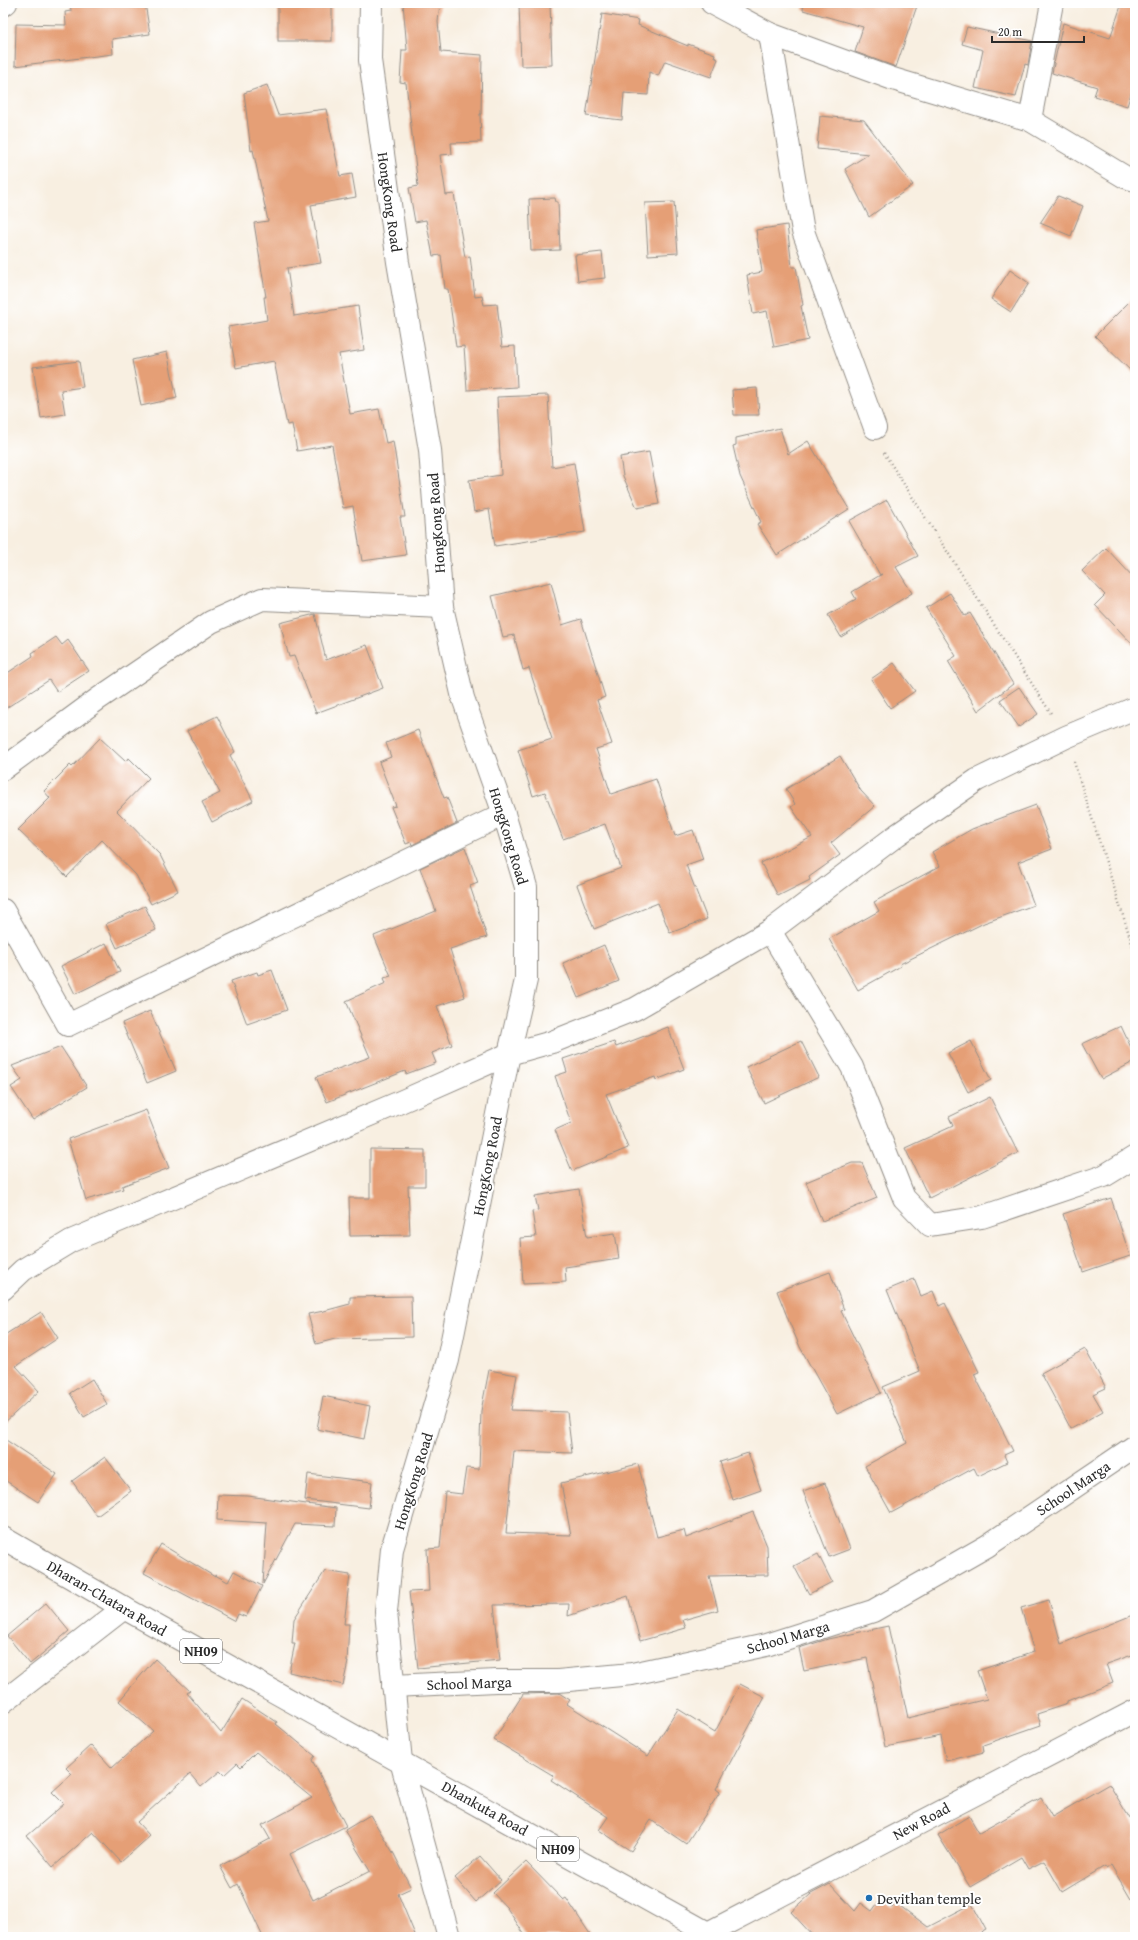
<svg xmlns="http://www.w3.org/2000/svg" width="1138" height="1940" viewBox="0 0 1138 1940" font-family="'Gentium Book Plus',serif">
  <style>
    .building { fill: #e59f76 }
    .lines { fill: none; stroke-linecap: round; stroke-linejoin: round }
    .minor-casing { stroke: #928d86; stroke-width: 24 }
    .major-casing { stroke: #928d86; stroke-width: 24 }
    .path { stroke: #928d86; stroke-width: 2.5; stroke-dasharray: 1 3; stroke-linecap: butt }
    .minor { stroke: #fff; stroke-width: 22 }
    .major { stroke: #fff; stroke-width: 22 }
    .poi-dot { fill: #1f6fb2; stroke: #fff; stroke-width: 1.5 }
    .labels { text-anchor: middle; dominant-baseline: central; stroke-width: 4; stroke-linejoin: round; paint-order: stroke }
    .shield { fill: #fff; stroke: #6b6b6b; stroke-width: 1 }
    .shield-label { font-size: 14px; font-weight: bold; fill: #2b2b2b }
    .street-label { font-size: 15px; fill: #2b2b2b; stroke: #fff }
    .poi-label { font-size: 15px; fill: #2b2b2b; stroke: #fff; text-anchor: start }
  </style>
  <rect width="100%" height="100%" fill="#fff"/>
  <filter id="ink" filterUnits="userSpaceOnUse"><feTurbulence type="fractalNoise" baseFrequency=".025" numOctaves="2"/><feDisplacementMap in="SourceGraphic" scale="8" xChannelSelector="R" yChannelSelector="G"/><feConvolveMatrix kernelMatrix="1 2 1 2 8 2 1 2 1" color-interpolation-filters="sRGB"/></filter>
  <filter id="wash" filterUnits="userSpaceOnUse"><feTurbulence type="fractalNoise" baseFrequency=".012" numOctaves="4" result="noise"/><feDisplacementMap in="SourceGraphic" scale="16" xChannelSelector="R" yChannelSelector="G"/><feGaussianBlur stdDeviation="0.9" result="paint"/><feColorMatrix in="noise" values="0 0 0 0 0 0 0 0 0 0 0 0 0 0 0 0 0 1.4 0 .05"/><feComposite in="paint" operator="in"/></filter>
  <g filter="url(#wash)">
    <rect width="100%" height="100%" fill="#f8efe1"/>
    <g id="blocks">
      <g class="building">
        <path d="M70,3H145L150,34L112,39L113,54L15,66L16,24L66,25L65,12L71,11Z"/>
        <rect x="278" y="3" width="54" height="38"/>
        <path d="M403,3H440L438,22L441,52L482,55L481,114H480L481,142L451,143L452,154L440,155L446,195L454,194L465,257L470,256L475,297L482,296L484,305L497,304L502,347L515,346L517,387L467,390L464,346L456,347L448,289H445L441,255L433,256L426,220L415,222L409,188L418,186L406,83L400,82L402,50H407Z"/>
        <path d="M519,3H550L552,65L521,66Z"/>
        <path d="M804,3H918L896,67L855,52L863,27L803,10Z"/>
        <path d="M1122,3H1135V81L1127,106L1094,96L1097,87L1052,73L1063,23L1110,38Z"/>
        <path d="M602,14L639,20L638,25L688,46V44L715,54L714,57L718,59L711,77L665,61L658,76L649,72L648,95L624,93L622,120L586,116Z"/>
        <path d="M967,27L1032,41L1028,65L1025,64L1016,97L975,88L983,50L962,44Z"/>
        <path d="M267,85L278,115L326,109L340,176L352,174L356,197L311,205L321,263L287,268L294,316L358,306L364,350L339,354L350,414L379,409L386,443L393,441L405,517H400L406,555L362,561L353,506L343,508L332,445L297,451L292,424L287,425L274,361L236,368L228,327L267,320L264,297H266L254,223L268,221L253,150L251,151L244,93Z"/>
        <path d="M820,116L864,120L913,185L869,217L845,169L869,154L817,149Z"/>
        <path d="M1058,196L1083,206L1071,236L1040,223Z"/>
        <path d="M555,198L556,202H558L560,250L531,251L529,199Z"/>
        <path d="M674,202L678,253L648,255L645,203Z"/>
        <path d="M787,225L792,267H796L803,305L801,306L808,340L774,347L767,311L753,314L747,275L762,272L756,230Z"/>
        <path d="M602,252L605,278L578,281L575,255Z"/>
        <path d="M1010,270L1029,283L1011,312L991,299Z"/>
        <path d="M1135,296V375L1095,336Z"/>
        <path d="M167,352L177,398L141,406L132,360Z"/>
        <path d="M79,361L83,387L61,390L65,414L41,418L33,367Z"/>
        <path d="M757,388L759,415H734L732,390Z"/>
        <path d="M548,395L552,467L574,463L585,532L495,546L489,509L474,512L469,480L501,475L497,397Z"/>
        <path d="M780,428L788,454L808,441L849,509L777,555L757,524L761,522L740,476L733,446L736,445V438Z"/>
        <path d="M649,452L659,504L637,508L623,476L620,457Z"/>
        <path d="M887,500L918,556L896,567L912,593L841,637L828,615L856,599L852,592L882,574L880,575L849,521Z"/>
        <path d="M1106,548L1135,579V647L1095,605L1105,595L1082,571Z"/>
        <path d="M551,582L562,625L581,619L605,697L597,700L612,744L596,749L611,794L656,779L675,836L693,830L703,859L686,865L707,919L670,933L658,903L594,929L577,885L621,868L605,824L563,839L545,792L533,796L518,750L552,739L529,668L523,670L514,635L503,637L492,596Z"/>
        <path d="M950,593L965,616L970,613L1013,684L978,711L948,661L956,656L926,608Z"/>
        <path d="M315,614L326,660L367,645L383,688L316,713L294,656L289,657L280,623Z"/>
        <path d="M56,637L62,645L68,640L89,671L57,692L49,680L3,710V676L33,656L32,653Z"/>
        <path d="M894,663L915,691L890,708L871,679Z"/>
        <path d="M1019,687L1038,714L1019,727L1000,700Z"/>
        <path d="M217,716L235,752L230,755L253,801L212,822L202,802L220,793L187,731Z"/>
        <path d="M418,730L444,798L447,797L457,823L412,845L411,842L406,844L391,807L396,806L379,762L391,757L386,743Z"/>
        <path d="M100,738L125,761L129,758L149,778L117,811L160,855L178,891L151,904L136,875L102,840L67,877L18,830L50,798L44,791L70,765L72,767Z"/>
        <path d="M840,756L861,791L875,806L831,843L840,855L809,877L810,880L778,896L761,863L812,837L791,807L795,804L786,789Z"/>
        <path d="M1036,805L1052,849L1018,862L1034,905L984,923L900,964L901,966L858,990L829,939L879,911L874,902L940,866L932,852L972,829Z"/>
        <path d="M465,847L478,883L470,886L487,937L450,949L465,997L437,1006L452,1045L432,1053L436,1063L406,1074L405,1071L327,1102L316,1077L370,1057L346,1001L386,983L384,978L391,976L374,936L436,911L420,868Z"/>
        <path d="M145,906L156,930L117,948L106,924Z"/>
        <path d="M106,943L120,972L75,994L61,966Z"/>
        <path d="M604,945L619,981L578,998L563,963Z"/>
        <path d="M272,970L287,1010L247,1024L231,981L257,972L258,975Z"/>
        <path d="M150,1011L176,1071L147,1083L122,1023Z"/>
        <path d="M1121,1026L1135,1056V1061L1101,1079L1082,1044Z"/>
        <path d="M668,1027L684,1069L656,1080L655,1077L606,1094L628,1148L572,1171L555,1130L571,1123L555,1076L567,1072L563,1059L614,1042L616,1047Z"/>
        <path d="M801,1041L819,1077L764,1103L746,1067Z"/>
        <path d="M971,1041L991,1080L968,1092L948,1053Z"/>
        <path d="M61,1047L87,1087L33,1120L11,1087L22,1080L12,1066Z"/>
        <path d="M990,1097L1018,1153L929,1198L905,1148L953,1126L949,1117Z"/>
        <path d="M146,1110L169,1168L122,1186L123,1189L86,1200L68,1139Z"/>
        <path d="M370,1149L425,1150V1186H408L410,1235L350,1236L349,1198H370Z"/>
        <path d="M852,1163H862L877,1198L822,1221L806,1182Z"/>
        <path d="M579,1189L587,1237L615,1233L619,1259L565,1267L566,1282L523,1284L520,1238L536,1237L532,1211L538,1210L535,1196Z"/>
        <path d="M1111,1198L1130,1256L1083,1272L1063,1214Z"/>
        <path d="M830,1272L844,1310L841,1311L881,1393L837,1414L800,1347L790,1324L777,1291Z"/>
        <path d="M914,1279L921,1296L933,1291L939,1306L945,1303L979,1372L974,1374L1013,1451L1004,1455L1007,1462L978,1476L974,1468L891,1513L865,1466L907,1443L883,1387L920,1371L887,1290Z"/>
        <path d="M411,1296L412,1337L335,1339L316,1344L308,1314L324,1311L350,1304V1297Z"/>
        <path d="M41,1312L58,1338L16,1366L39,1391L3,1424V1336Z"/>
        <path d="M1085,1349L1106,1388L1093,1394L1103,1411L1071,1429L1041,1373Z"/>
        <path d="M489,1370L517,1375L511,1410L567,1412L572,1453L514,1451L506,1533L571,1535L561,1483L638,1464L657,1537L684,1530L686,1538L753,1512L767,1546L768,1575L709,1576L718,1610L683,1620L686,1628L640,1641L628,1596L568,1616L569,1604L494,1605L500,1660L418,1668L409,1592L429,1591L427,1549L440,1548L445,1492L462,1494L466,1468L479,1469L481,1411Z"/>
        <path d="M92,1379L107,1404L84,1417L70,1393Z"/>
        <path d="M323,1396L370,1406L364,1439L317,1429Z"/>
        <path d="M3,1438L57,1474L38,1502L3,1479Z"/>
        <path d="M748,1453L761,1490L733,1500L720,1462Z"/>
        <path d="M105,1457L131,1491L97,1516L72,1481Z"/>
        <path d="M308,1474L372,1482L369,1508L305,1500Z"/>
        <path d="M825,1483L850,1549L829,1557L803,1491Z"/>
        <path d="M218,1495L248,1496L336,1508L335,1526L295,1524L263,1584L267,1523L217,1520Z"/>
        <path d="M161,1544L215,1577V1575L228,1582L234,1571L262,1586L246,1617L238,1614L235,1621L144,1573Z"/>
        <path d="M818,1554L832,1582L809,1594L794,1566Z"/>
        <path d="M325,1571L350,1575L344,1624H349L347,1662H348L343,1685L289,1672L295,1643H292L294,1619Z"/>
        <path d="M1049,1600L1061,1644L1135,1614V1654L1106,1664L1113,1683L1067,1701V1704L1037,1714L1041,1725L983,1745L984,1752L946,1761L941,1736L885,1747L867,1658L804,1671L799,1648L828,1639L888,1626L908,1718L987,1699L977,1671L1034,1652L1021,1608Z"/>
        <path d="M46,1603L69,1631L30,1664L7,1636Z"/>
        <path d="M155,1659L190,1691L187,1693L221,1733L242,1699L277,1722L276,1724L315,1756L312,1760L346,1826L290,1854L313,1900L370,1871L345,1830L370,1815L394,1854L411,1888L398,1894L416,1937H263L238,1884L232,1888L220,1866L270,1839L262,1825L312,1798L256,1752L241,1767L237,1763L224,1775L220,1771L201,1787L190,1774L137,1822L150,1836L121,1862L93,1832L53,1867L27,1836L64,1804L52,1792L72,1774L66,1768L91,1745L112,1768L153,1731L119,1701Z"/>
        <path d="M740,1684L765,1697L716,1789L720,1792L686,1844L651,1820L631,1851L599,1830L608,1817L551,1780L554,1776L494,1740L523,1694L559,1693L570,1700L567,1704L648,1756L678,1709L715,1732Z"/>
        <path d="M1109,1784L1135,1827V1906L1111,1865L1106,1868L1105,1866L1062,1892L1044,1861L1028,1869L1021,1857L970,1887L938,1835L969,1816L979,1833L1041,1798L1052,1817Z"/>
        <path d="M480,1856L501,1880L476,1902L455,1878Z"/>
        <path d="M526,1862L563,1900L566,1898L592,1937H526L507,1908L493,1893Z"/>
        <path d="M830,1884L855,1911L861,1903L872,1911L880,1900L892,1908L896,1903L928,1927L972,1904L986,1930L973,1937H814L791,1912L811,1894Z"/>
      </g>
    </g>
  </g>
  <g filter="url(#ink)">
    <use href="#blocks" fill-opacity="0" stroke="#928d86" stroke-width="1"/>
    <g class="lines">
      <defs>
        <g id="minor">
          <path d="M371,3L370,60L398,262L430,450L442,607L463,698L504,814L526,887V980L509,1054L448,1360L392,1549L386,1612L401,1761L449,1937"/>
          <path d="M712,3L770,34L893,79L1030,120L1125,177L1135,180"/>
          <path d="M3,5L6,3"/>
          <path d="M770,34L803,231L875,428"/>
          <path d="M1030,120L1052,3"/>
          <path d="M3,769L98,699L211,622L262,599L442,607"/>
          <path d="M3,910L68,1025L504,814"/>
          <path d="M770,931L852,1067L904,1198L930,1225L982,1217L1104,1176L1135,1157"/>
          <path d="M3,1289L23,1270L71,1241L398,1103L509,1054L552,1042L635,1009L770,931L897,835L977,780L1066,737L1135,708"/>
          <path d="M393,1686L496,1681H558L632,1674L766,1645L873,1611L987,1546L1135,1446"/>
          <path d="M3,1702L124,1608"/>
          <path d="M708,1933L1135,1711"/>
        </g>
        <path id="major" d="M3,1538L124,1608L715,1937"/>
      </defs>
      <use href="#minor" class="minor-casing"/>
      <use href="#major" class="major-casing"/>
      <g class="path">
        <path d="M884,453L1052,715"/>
        <path d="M1074,762L1135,953"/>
      </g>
      <use href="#minor" class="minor"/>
      <use href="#major" class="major"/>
    </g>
  </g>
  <circle class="poi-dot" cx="869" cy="1898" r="4"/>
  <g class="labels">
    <g class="shield">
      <rect x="180" y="1639" width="42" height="24" rx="3"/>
      <rect x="537" y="1837" width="42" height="24" rx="3"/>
    </g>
    <g class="shield-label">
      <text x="201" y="1651">NH09</text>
      <text x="558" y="1849">NH09</text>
    </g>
    <g class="street-label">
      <text transform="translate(390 202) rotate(82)">HongKong Road</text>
      <text transform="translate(436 523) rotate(-94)">HongKong Road</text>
      <text transform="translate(509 836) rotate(73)">HongKong Road</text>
      <text transform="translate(487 1166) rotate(-79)">HongKong Road</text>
      <text transform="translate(413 1481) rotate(-73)">HongKong Road</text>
      <text transform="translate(1073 1488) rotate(-34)">School Marga</text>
      <text transform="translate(107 1598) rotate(30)">Dharan-Chatara Road</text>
      <text transform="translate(788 1637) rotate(-16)">School Marga</text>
      <text transform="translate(469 1683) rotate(-2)">School Marga</text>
      <text transform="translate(485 1808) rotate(29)">Dhankuta Road</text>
      <text transform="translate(921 1821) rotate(-28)">New Road</text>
    </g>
    <g class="poi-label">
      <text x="877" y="1898">Devithan temple</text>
    </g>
  </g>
  <rect width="1138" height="1940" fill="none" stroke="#fff" stroke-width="16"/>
  <path d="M992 36v6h92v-6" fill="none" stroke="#2b2b2b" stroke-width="2"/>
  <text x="998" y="36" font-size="12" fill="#2b2b2b" stroke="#ffffff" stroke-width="3" paint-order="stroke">20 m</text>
</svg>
